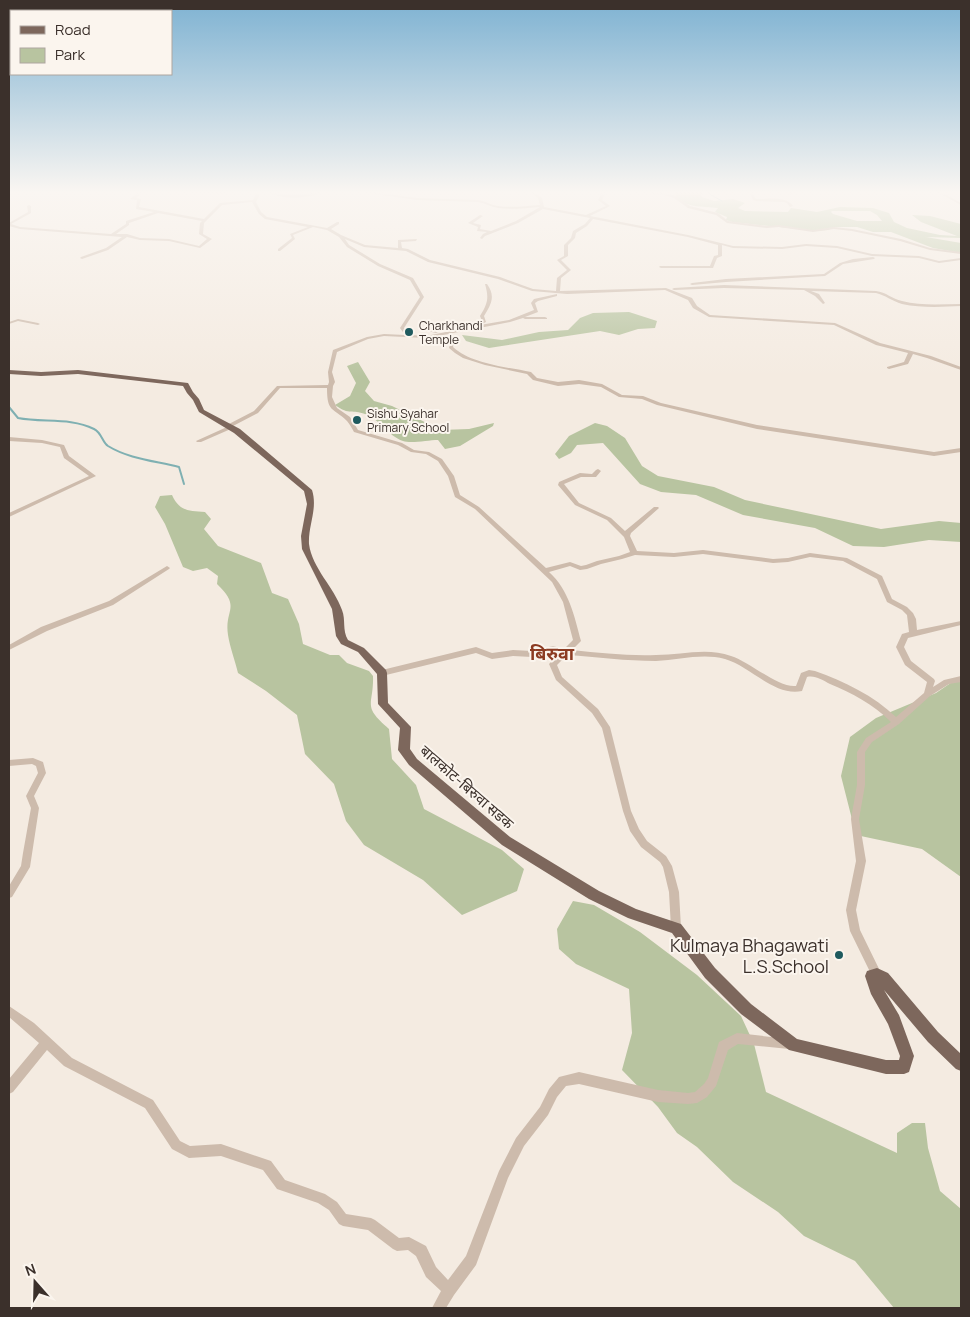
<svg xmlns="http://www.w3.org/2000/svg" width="970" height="1317" viewBox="0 0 970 1317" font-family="Manrope,'Noto Sans Devanagari',sans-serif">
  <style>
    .green { fill: #b8c4a0; fill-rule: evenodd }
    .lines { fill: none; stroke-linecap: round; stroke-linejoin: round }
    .stream-far1 { stroke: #7fb0b2; stroke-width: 1 }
    .stream { stroke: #7fb0b2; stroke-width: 2 }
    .minor { fill: #cdbbac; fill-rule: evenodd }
    .major { fill: #7d675c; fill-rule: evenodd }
    .poi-dot { fill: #1f5a5e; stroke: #fbf5ee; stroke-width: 2 }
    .labels { text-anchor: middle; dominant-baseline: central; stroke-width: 4; stroke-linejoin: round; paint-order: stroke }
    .far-poi-label { font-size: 12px; fill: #3b302b; stroke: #fbf5ee; text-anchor: start }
    .street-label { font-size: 15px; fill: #3b302b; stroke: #fbf5ee }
    .quarter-label { font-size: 18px; font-weight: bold; fill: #8c3b22; stroke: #fbf5ee }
    .near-poi-label { font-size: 18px; fill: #3b302b; stroke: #fbf5ee; text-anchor: end }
  </style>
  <rect width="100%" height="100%" fill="#f4ebe1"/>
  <g class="green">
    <path d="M674,192H704L701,195L702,197L714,201L733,199L745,203L738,208L745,211L788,212L791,208L817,212L840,207L873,208L889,213L894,222L907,228L940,235L957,236L921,222L912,215L930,216L961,224V238L926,237L961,243V253L933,248L891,232H873L857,227H835L828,230L817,231L732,222L726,220L727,217L715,212L718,208C703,206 682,209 674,192ZM832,211H870L877,215L882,221H857L833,214L831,212Z"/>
    <path d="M629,312L657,321L655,328L638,329L619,335L600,331L489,348L466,341L462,335L502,340L539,332L568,330L580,318L593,313Z"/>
    <path d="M358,362L370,382L365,391L374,401L392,406L441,430L469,429L494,423L493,426L460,446L445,449L438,440C428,440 411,444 403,441C388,436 380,419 365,414C352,409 350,416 335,405L350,396L356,383L347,366Z"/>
    <path d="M595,423L607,426L625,438L642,466L658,476L714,487L745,500L881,529L939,521L961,523V542L929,540L884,547L853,546L815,528L743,515L696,495L661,492L640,484L603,443L577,445L571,453L559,459L555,454L569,436Z"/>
    <path d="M172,495C179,511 189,511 205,512L211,519L204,529L218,546L261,563L272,593L288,599L299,624L303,644L330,655H339L347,663L369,671L373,676C374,706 361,705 389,729L392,759L416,785L424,809L502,850L524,869L517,891L462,915L423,880L364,845L346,821L334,784L305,754L297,715L266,691L238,673C235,660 230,648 228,635C224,609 242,608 217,584L218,576L207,568L193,571L183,567L165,524L155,507L160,496Z"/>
    <path d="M961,676V877L922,849L856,835L841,776L850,737L876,718L936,693Z"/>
    <path d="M573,901L594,905L640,932L697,975L741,1016L754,1044L766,1092L897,1153V1133L912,1123H925L928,1148L940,1191L961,1209V1308H894L855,1261L804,1236L778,1212L733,1182L697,1147L677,1133L658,1107L622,1070L632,1033L629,989L576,964L559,949L557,929Z"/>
  </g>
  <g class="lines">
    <path class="stream-far1" d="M706,192L722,201"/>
    <path class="stream" d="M9,407L18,418C43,423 70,417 94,429C102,433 102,442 108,446C129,459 156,461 179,467L184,484"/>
    <g class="minor">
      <path d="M139,192H143L136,198L141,199L139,207L204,219L220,203L253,200L256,194L254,192H258L260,194L256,202L261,212L267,217L327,228L337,222H339V224L331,229L341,235L365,245L398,248V240L417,239L416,241L401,242L402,248L408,249L430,260L500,277L533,289L556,291L557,278L567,270L557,260L564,256V245L571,238L573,231L585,224L590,218L543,209L518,223L485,236L482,239L480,238L483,234L487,232L477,231L478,227L468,223L480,215L483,216L473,223L481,225L480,229L491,231L516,221L540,207C526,208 512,210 498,208C491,207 485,203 478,202L417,200L360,192H371L417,198L478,200C486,201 490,205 498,206C511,208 526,206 540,205L538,198L530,192H534L542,198L544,207L586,215L606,206L598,200L602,192H606L602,200L610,206L590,216L688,235L733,246L782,247L806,244L837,246L872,254L919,256L939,261L961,258V260L939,263L919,258L872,256L837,248L806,246L782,249L733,248L722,245V256L717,258L713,268H661L659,267L660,266H710L714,256L718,255V245L688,237L593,219L587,226L576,233L575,238L568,245V256L561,260L571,270L561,278L560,291L666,288L692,298L697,306L710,315L835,323L880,343L931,356L961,367V370L927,358L913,354L908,364L889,369L887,368V367L904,362L908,353L876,345L834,325L709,317L693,308L688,300L665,290L567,294L532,291L498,279L428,262L406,251L364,247L345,239L349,245L380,264L413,278L424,297L404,328L410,335L426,336L476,326L475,324L482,321L480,316C488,303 489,298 485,284H487C496,296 491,305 484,316L486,322L480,325L509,320L534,310L531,303L534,299L557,294V296L538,301L535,303L538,312L525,317H545L547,318V319H525L523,318L510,322L438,336L449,337L454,344L453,347C471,364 507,367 531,372L537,378L558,382L579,380L602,384L622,395L643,396L661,403L757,425L934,452L961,448V452L934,456L757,429L657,405L642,399L619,397L601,387L579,384L558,386L533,380L527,374L485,365L463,358L455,353L449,348L450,344L446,339L384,336L368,339L337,352L332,372L335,382L333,386L332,397L337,408L350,417L358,430L402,443L414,450L429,452L442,459L454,476L460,495L479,507L546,568L570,562L581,566L586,565L597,561L619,556L630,552L624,537L607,520L575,505L558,485L559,482L580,473L592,474L596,470L598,469L601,471L596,477H581L564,484L579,503L611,518L625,531L654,507H658L659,508L631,533L630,536L637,551L674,553L703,550L773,559L788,558L810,553L847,558L882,576L892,599L907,607L913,613L916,619L917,630L961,621V625L908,638L904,647L911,661L934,679L935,681L933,687L944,680L961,676V682L949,684L930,696L899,724L872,742L865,752V785L859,819L866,861L856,910L860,930L882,975L881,978L877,980L873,978L850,931L846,910L856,861L851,819L857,785V752L866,738L891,722C873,704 852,693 830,684C822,680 815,675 807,677L802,691C775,697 750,666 725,659C702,653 679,660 656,661C626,661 597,657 567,655L557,665L562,677L598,709L610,727L631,811L639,829L647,841L666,856L672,866L679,892L681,928L679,931L676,933L673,931L671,928L669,892L663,867L660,862L641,847L630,831L623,811L602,728L592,713L556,680L549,664L559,654L553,652L532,657L513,656L492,659L476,653L382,676L378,673L382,670L476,647L492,653L513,650L532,651L553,646L564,649L573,640L563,602L552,582L475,509L455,497L448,476L438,461L426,454L411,452L398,445L354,432C352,428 350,425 347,421C333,407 327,413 327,388H280L258,413L233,426V428L201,442H197L196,441L227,427V425L254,411L277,386L328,385L329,382L328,372L333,350L367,337L384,334L405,335L400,328L420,297L410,280L378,266L347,247L339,237L327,230L313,227L293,235L295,239L280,251H278V249L292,238L290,234L308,227L265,219L259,214L252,202L222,205L204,223L203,234L212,239L200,248L169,241L140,240L127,237L108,250L82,259L80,258L81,257L106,248L122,237L20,229L9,226V223L28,212L27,206L29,205L31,206V213L11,224L20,227L111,234L126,224V221L154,212L136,209L137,200L130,199ZM158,213L202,221L200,223L199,234L207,239L199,246L169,239L140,238L127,234H116L129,225V223ZM703,554L773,563L788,562L810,557L843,561L877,579L887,602L902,610L907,615L909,632L902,634L896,647L905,665L927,682L924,693L896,717C874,696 844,681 815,671L809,670L801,673L796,686C778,688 750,662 731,656C707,647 681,655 656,655C628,656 600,653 572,650L581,641C574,615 569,590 549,572L570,566L580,570L587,569L601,564L622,559L635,555L674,557Z"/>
      <path d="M177,192H225L226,193L224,194Z"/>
      <path d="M269,192L288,195L324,192C308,198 284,201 269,192Z"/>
      <path d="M636,192L664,193L676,196L690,206L718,213L728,221L767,226L779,225L813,230L834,227L852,229L901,239L930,248L961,252V254L930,250L900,241L852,231L834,229L813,232L779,227L767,228L727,223L716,215L688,208L674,198L664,195Z"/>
      <path d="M749,192H753L755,198L757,199C769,199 786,196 793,206L790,207L787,203L784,202L756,201L753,200Z"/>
      <path d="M787,192H791L792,194L789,195Z"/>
      <path d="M927,192H931L932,193L930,194Z"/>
      <path d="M937,192H941L961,203V205Z"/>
      <path d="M873,257L875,258L874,259L843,264L825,276L726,282L692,285L690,284L692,283L726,279L824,274L840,263L853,259Z"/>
      <path d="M724,285L876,291C886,292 892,299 902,301C921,306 942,304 961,304V306C941,307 921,308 902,304C892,301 885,295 876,293L811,291L819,294L825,303L823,304L815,296L804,290L724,288L674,290L672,289L674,288Z"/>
      <path d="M18,319L38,323L40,324L38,325L18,321L9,324V322Z"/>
      <path d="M424,329H435L438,332L436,333L424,330Z"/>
      <path d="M9,437L42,440L64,445L69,456L96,476L9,517V513L89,476L64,458L60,447L42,443L9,441Z"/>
      <path d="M167,566L170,568L169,569L113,605L47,631L9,650V645L41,627L109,601Z"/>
      <path d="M33,758L43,762L46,773L34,796L39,808L30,867L12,897L9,898V886L21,866L23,853L31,808L26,796L38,773L36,766L32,764L9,766V760Z"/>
      <path d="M9,1006L34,1023L72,1058L153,1100L180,1141L190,1146L221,1144L271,1161L285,1180L325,1194L337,1202L346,1214L371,1218L375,1220L399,1238L409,1237L426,1246L436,1267L448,1280L466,1256L499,1171L516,1138L540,1107L549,1089L559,1077L579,1072L658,1090L688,1093L695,1092L704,1084L708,1078L719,1042L737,1033L789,1039L793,1040L794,1044L793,1048L789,1049L738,1044L728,1050L716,1086L707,1097L697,1103L688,1104L658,1102L579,1084L566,1086L557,1097L548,1115L524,1146L508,1178L476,1265L454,1295L446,1308H432L441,1291L426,1277L416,1256L408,1250L397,1251L393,1249L368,1230L343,1226L339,1224L329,1210L318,1203L277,1189L263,1170L221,1156L189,1158L172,1149L145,1108L64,1066L47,1050L13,1092L9,1094V1079L39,1043L9,1017Z"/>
    </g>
    <path class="major" d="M9,370L41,372L78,370L188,383L193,392L199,399L204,410L240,429L312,490C318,509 308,525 309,544C312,568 334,587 342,610C346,620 342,630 348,640L364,648L386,670L387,673L388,703L411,727L410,749L417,759L510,837L599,891L636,909L681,924L715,968L751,1004L797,1039L886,1060H899L900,1056L888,1024L871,994L865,976L867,971L877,968L888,973L938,1032L961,1054V1071L956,1069L928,1042L884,990L899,1015L914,1056L909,1072L904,1074H886L789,1050L741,1014L705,978L672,933L628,918L589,899L502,845L409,765L398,750L400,728L378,704L377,674L358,652L341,644L336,636L332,609L302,549L301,536L307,504L304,491L234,433L199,412L193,400L187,393L183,386L78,374L41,376L9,374Z"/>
  </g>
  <linearGradient id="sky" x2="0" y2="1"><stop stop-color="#7eb2d2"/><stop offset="0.51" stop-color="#faf6f2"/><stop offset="1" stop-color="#faf6f2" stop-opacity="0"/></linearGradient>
  <rect width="970" height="377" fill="url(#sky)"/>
  <g class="poi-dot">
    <circle cx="409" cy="332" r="5"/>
    <circle cx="357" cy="420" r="5"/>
    <circle cx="839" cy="955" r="5"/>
  </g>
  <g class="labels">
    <g class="far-poi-label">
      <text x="419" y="325">Charkhandi<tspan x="419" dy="14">Temple</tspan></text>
      <text x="367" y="413">Sishu Syahar<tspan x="367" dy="14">Primary School</tspan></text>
    </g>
    <g class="street-label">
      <text transform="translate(467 787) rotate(41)">बालकोट-बिरुवा सडक</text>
    </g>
    <g class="quarter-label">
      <text x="552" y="653">बिरुवा</text>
    </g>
    <g class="near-poi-label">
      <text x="829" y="945">Kulmaya Bhagawati<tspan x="829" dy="21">L.S.School</tspan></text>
    </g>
  </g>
  <rect width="970" height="1317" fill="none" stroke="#3b302b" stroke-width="20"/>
  <rect x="10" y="10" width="162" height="65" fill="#fbf5ee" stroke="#aea6a0"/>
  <rect x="20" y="26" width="25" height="8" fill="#7d675c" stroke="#aea6a0"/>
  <text x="55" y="35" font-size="15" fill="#3b302b">Road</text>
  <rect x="20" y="48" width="25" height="15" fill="#b8c4a0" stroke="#aea6a0"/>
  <text x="55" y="60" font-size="15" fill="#3b302b">Park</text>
  <g transform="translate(35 1282) rotate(340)" stroke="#fbf5ee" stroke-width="4" paint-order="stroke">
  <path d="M0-4L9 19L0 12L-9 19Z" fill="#3b302b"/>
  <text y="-8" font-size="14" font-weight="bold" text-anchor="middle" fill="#3b302b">N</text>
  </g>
</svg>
